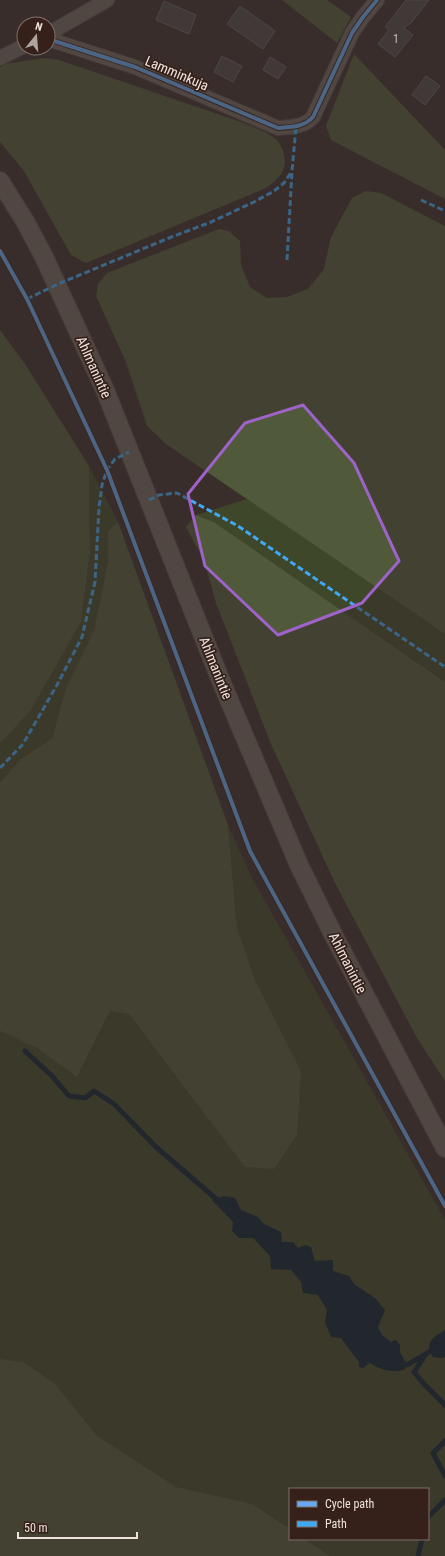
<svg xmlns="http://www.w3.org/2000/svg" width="445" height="1556" viewBox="0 0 445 1556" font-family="'Roboto Condensed',sans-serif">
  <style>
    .green { fill: #3f472a; fill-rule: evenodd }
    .forest { fill: #50593a }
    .water { fill: #071f34 }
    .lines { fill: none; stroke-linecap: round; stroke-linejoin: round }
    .stream { stroke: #071f34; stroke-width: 5 }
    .building { fill: #4c4749; stroke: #676164 }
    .minor-casing { stroke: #554b48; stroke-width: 16 }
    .tertiary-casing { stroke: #554b48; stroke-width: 20 }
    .minor { stroke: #6e6461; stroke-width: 14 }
    .tertiary { stroke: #6e6461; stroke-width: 18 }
    .quiet { stroke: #3fa9f5; stroke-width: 3; stroke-dasharray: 6 3; stroke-linecap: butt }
    .cycleway-casing { stroke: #35211a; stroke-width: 6 }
    .cycleway { stroke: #66a8f1; stroke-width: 4 }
    .marked { fill: none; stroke: #9e63c8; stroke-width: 3; stroke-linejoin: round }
    .labels { text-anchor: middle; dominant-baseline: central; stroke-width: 3.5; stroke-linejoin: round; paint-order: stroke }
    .number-label { font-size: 12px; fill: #c6bbb8 }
    .street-label { font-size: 14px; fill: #efe2dd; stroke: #35211a }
  </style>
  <rect width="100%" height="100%" fill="#392e2a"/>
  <g class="green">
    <path d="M89,466L118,522L108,531V561L94,630L66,688L52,738L21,759L0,782V744L31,710L81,622L90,552Z"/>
    <path d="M247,499L445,634V682L214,522L196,515Z"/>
    <path d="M228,825L252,878L445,1220V1556H0V1031L37,1048L52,1059L110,1011L237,928ZM290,1489H428V1539H290Z"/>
  </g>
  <g class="forest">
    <path d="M282,0H327L351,17L337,43Z"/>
    <path d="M354,54L445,150V199L331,140L326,126Z"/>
    <path d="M44,58L59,60L241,122C253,127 268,132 278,141C281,145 283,150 284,155C288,171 277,180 266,188L86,263L71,255L24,171L0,142V67L5,64Z"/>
    <path d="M366,191L381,193L445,226V634L166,444L147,426L126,362L96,296L98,284L107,273L219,229L229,231L240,241L241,265L250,287L267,298L287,297L308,289L324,269L331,237L352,198Z"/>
    <path d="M0,330L25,364L89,466L90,552L81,622L31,710L0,744Z"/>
    <path d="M196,515L214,522L445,682V1081L417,1038L335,883L271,744L216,603L205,563L186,527Z"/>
    <path d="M118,522L228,825L237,928L255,980L301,1071L297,1135L274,1169L245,1167L129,1014L110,1011L77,1077L37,1048L0,1031V782L21,759L52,738L66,688L94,630L108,561V531Z"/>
    <path d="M0,1359L23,1362L55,1384L97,1436L176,1487L252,1504L290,1529V1539H304L330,1556H0Z"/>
  </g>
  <g class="water">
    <path d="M224,1196L235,1198L241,1210L258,1217L264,1224L281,1232L282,1242H293L298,1248L305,1245L311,1247L315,1261L333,1260V1271L349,1276L354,1284L375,1298L385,1310L378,1327L382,1335L391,1342L396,1340L400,1345V1352L407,1365L404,1370C393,1373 380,1370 370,1363L363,1368L359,1367V1362L341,1338L331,1337L325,1322L327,1310L318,1295L303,1293L301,1282L291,1270L271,1269L270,1256L253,1238H239L232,1231L233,1222L212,1200Z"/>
    <path d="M445,1330V1357L441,1358L433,1357C424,1341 433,1338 445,1330Z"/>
  </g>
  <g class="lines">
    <g class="stream">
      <path d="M25,1051L52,1076L69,1096L85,1098L94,1091L114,1104L157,1148L221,1203"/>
      <path d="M445,1340L426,1354L414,1372L424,1384L445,1405"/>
      <path d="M401,1363L407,1365L426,1354"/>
      <path d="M445,1441L433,1453L445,1476"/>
      <path d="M428,1517L445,1500"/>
      <path d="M418,1556L422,1539"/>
    </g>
  </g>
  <g class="building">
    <path d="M406,0H429L411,23L404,28L413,35L395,57L378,44L389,30L385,27Z"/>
    <path d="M164,1L196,15L189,34L156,20Z"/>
    <path d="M240,6L275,31L263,49L227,24Z"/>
    <path d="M222,56L242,66L233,82L214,72Z"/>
    <path d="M270,57L286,67L278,79L263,70Z"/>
    <path d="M426,76L440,86L425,105L412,95Z"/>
  </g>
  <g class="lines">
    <defs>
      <g id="minor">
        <path d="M48,34L107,0"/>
        <path d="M48,39L135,67L278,128C292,127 304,127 313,117L352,33L363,17L377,0"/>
        <path d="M0,58L24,46"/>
      </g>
      <path id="tertiary" d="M0,181L26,223L44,257L105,390L221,681L299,865L334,936L445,1148"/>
    </defs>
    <use href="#minor" class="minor-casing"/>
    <use href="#tertiary" class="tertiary-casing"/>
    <use href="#minor" class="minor"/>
    <use href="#tertiary" class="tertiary"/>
    <g class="quiet">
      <path d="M421,200L445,211"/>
      <path d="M287,260L292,171L296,127"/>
      <path d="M27,299L58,284L169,238L211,222L254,202L274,191L284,183L292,171"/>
      <path d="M149,500L159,495L177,493L238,526L445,667"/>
      <path d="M0,768L23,744L57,685L82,637L95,582L99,508L102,485L107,470L115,459L129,452"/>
    </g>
    <defs>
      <g id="cycleway">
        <path d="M48,39L135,67L278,128C292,127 304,127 313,117L352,33L363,17L377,0"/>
        <path d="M0,251L27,299L107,470L250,851L445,1206"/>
      </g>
    </defs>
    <use href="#cycleway" class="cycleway-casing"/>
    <use href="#cycleway" class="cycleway"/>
  </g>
  <path d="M0 0H445V1556H0ZM303,405L354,463L399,561L362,603L278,635L205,566L188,494L245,423Z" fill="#392e2a" fill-opacity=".55" fill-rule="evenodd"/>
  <path class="marked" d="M303,405L354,463L399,561L362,603L278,635L205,566L188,494L245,423Z"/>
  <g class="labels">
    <g class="number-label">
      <text x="396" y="39">1</text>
    </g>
    <g class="street-label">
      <text transform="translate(177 73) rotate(23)">Lamminkuja</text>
      <text transform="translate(94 367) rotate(66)">Ahlmanintie</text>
      <text transform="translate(216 668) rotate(68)">Ahlmanintie</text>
      <text transform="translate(348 963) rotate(63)">Ahlmanintie</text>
    </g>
  </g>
  <rect x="289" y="1488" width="140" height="52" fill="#35211a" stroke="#7f6e68"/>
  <rect x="297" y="1501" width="20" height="6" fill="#66a8f1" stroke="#7f6e68"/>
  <text x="325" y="1508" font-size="12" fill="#efe2dd">Cycle path</text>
  <rect x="297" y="1521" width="20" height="6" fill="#3fa9f5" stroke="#7f6e68"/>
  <text x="325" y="1528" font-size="12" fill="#efe2dd">Path</text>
  <g transform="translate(36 36) rotate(17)"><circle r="19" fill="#35211a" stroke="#7f6e68"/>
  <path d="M0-3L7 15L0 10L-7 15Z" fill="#afa39e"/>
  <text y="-6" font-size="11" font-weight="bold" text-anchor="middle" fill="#efe2dd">N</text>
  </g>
  <path d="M18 1532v6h119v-6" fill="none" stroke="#efe2dd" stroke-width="2"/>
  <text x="24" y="1532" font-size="12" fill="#efe2dd" stroke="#35211a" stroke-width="3" paint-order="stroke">50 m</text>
</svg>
